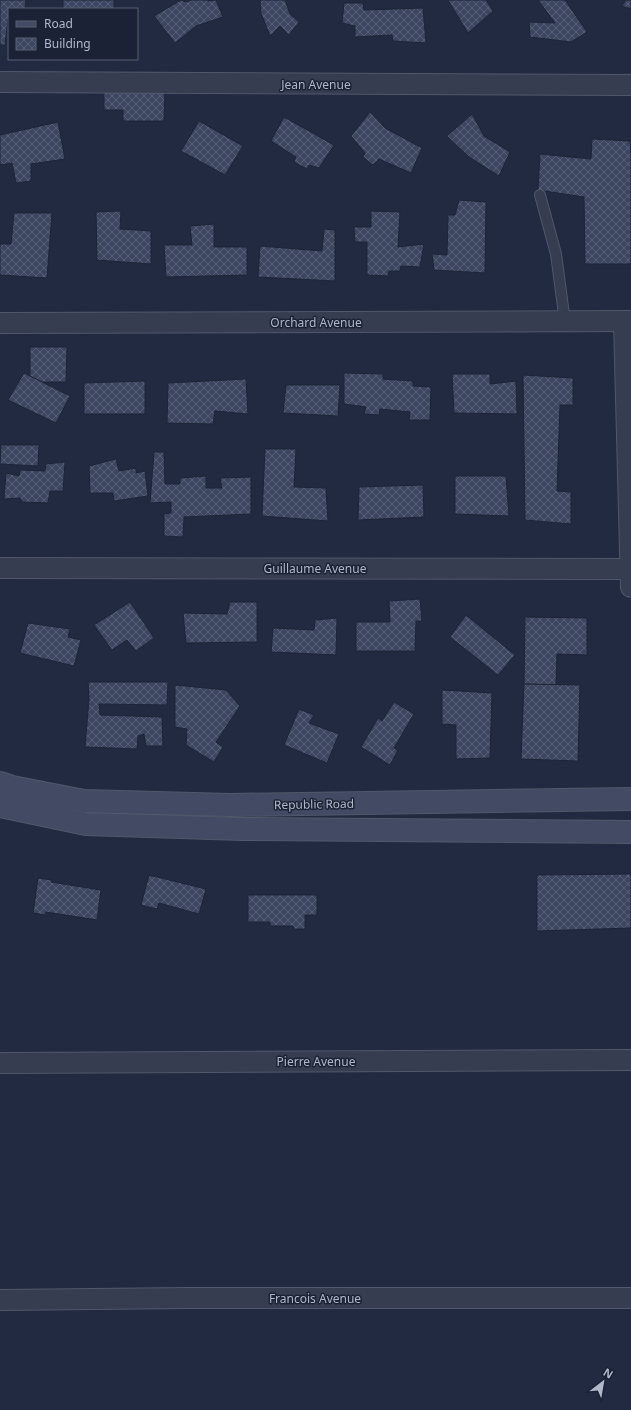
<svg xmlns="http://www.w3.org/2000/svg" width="631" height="1410" viewBox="0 0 631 1410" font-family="'Noto Sans',sans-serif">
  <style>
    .building { fill: url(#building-cross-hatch); stroke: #1d2437 }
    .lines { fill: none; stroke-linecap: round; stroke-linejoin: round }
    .service-casing { stroke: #51586b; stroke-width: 12 }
    .minor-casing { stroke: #51586b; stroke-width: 22 }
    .secondary-casing { stroke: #51586b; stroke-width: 24 }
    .service { stroke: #363d50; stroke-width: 10 }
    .minor { stroke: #363d50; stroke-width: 20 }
    .secondary { stroke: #434b64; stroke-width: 22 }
    .labels { text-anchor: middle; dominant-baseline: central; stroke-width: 3; stroke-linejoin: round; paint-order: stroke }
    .street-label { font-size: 12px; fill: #b2b8cb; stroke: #1b2235 }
  </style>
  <defs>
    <pattern id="building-cross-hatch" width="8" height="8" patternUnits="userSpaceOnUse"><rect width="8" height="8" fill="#3d4661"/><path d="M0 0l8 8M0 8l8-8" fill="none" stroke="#575f76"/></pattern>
  </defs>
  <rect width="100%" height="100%" fill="#212a41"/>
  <g class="building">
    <path d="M0,0H26L25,9H9V19H8L5,45H0Z"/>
    <rect x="63" y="0" width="51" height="9"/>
    <path d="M181,0L186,2L192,0H208V1L216,0L223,17L196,26L175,43L154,16Z"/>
    <path d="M260,0H285L290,14L299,22L289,35L280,26L270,36L261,13Z"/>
    <path d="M448,0H486L493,11L468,33Z"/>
    <path d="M538,0H565L587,32L571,42L530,37L529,22L555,23Z"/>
    <path d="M626,0H631V9L622,6Z"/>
    <path d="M344,3H363L364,10L423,8L426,43L393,41L392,35L355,37V26L342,23Z"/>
    <path d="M104,86L165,87L164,121H123V110H104Z"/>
    <path d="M370,112L385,128L422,148L411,173L379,159L373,165L363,157L365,153L351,136Z"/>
    <path d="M472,114L484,136L510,152L499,176L469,157L447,136Z"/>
    <path d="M284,117L334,145L319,168L309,165L307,169L294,162L296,157L271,141Z"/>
    <path d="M199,121L243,146L225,175L181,151Z"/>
    <path d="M58,122L65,159L31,164V181L16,183L12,163L0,165V135Z"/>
    <path d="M592,139L630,141L631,154V264H585L584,197L538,190L540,154L591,159Z"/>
    <path d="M459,200L486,202L485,273L434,270L432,254L447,255L448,215H455Z"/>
    <path d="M121,211L120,229L151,231V264L97,260L96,212Z"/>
    <path d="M371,211L400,212L398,247L424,244L420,267L401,266L400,271H389L388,276L367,275V242H355L354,227H371Z"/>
    <path d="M14,213H52L47,278L0,275V244H11Z"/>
    <path d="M214,224V247H247V275L166,277L164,245H192L190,226Z"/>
    <path d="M324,229L335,230V281L258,277L260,246L322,251Z"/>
    <path d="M30,347H67L66,382H41L30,376Z"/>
    <path d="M24,373L70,396L56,423L8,400Z"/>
    <path d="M344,373L383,374V379L413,381V386L431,387L430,420H409L410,412L380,409L379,415L364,414L366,407L344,404Z"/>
    <path d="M452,374H490V384L516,381L517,414L454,413Z"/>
    <path d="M523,375L573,378V405H560L557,491L571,492V524L525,520Z"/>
    <path d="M246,379L248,414L215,411L213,424L167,423L168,383Z"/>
    <path d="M145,381V414H84V383Z"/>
    <path d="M286,385H340L338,416L283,413Z"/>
    <path d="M1,445H39L38,466L0,464Z"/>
    <path d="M265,449H296L294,487L326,488L328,521L262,516Z"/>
    <path d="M154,452H164L165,484H180V478L206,476V488H222L220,478L251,477V514L184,517L183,537L164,536V514L171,513V502L150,503Z"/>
    <path d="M116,459L119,471L136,468V473L145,471L148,496L114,501L113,493H90L89,466Z"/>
    <path d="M65,462L63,491H50L48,503L22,502L20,498L4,499L6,473L19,476L20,470L45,471L46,464Z"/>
    <path d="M455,476H506L509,516L455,514Z"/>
    <path d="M423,485L424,517L358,520L359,487Z"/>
    <path d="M420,599L422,621H416L415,651H356V622H390L389,601Z"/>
    <path d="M130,602L154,638L136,651L127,640L112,650L94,625Z"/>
    <path d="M230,602H257V642L186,643L183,613L227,614Z"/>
    <path d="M466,615L515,655L498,675L450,637Z"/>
    <path d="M525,617L587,618V655L557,654L556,685L524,684Z"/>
    <path d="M337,618L336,655L273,652L271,654L273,628L314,630L315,620Z"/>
    <path d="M28,623L70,629L68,637L81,640L74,666L20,653Z"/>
    <path d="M88,682H168L167,705L99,704L100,715L162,717L163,746H146L144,734L138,736L137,749L85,747L89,698Z"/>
    <path d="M524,684L580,685L578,761L521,759Z"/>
    <path d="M175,685L226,690L240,706L216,742L223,747L214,762L186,745L187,729L175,727Z"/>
    <path d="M442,690L492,693L490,758L456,759V725L442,724Z"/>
    <path d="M394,702L414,714L394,748L398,750L390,765L361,747L378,718L382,721Z"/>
    <path d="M299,709L314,715L309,723L339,734L327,763L284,745Z"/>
    <path d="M631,874V928L537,931V875Z"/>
    <path d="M149,875L206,889L199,914L159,903L157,909L141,905Z"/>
    <path d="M38,878L52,880L51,882L101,890L97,920L46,912L45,915L33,913Z"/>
    <path d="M248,895H317V915H305V929H294L293,926H270V922H248Z"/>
  </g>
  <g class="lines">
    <defs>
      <path id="service" d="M540,195L556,254L565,322"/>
      <g id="minor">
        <path d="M0,82L631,85"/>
        <path d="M624,322L631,587"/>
        <path d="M0,323L631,321"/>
        <path d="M0,568L631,569"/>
        <path d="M0,1063L631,1060"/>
        <path d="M0,1300L186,1298H631"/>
      </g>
      <g id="secondary">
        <path d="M0,783L12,787L84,801L230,805L631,799"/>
        <path d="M0,806L86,824L242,829L631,832"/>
      </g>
    </defs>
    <use href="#service" class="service-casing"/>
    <use href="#minor" class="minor-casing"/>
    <use href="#secondary" class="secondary-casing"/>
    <use href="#service" class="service"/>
    <use href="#minor" class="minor"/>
    <use href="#secondary" class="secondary"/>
  </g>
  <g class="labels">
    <g class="street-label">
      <text x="316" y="84">Jean Avenue</text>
      <text x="316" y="322">Orchard Avenue</text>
      <text x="315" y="568">Guillaume Avenue</text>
      <text transform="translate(314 804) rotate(-1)">Republic Road</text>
      <text x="316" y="1061">Pierre Avenue</text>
      <text x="315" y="1298">Francois Avenue</text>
    </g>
  </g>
  <rect x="8" y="8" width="130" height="52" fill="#1b2235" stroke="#575e71"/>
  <rect x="16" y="21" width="20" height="6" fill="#434b64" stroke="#575e71"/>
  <text x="44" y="28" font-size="12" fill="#b2b8cb">Road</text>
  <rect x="16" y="38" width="20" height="12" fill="url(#building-cross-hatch)" stroke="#575e71"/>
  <text x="44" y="48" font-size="12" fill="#b2b8cb">Building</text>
  <g transform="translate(603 1382) rotate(31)" stroke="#1b2235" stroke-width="3" paint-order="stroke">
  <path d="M0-3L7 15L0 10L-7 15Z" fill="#b2b8cb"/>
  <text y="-6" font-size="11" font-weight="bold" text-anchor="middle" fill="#b2b8cb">N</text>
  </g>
</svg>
